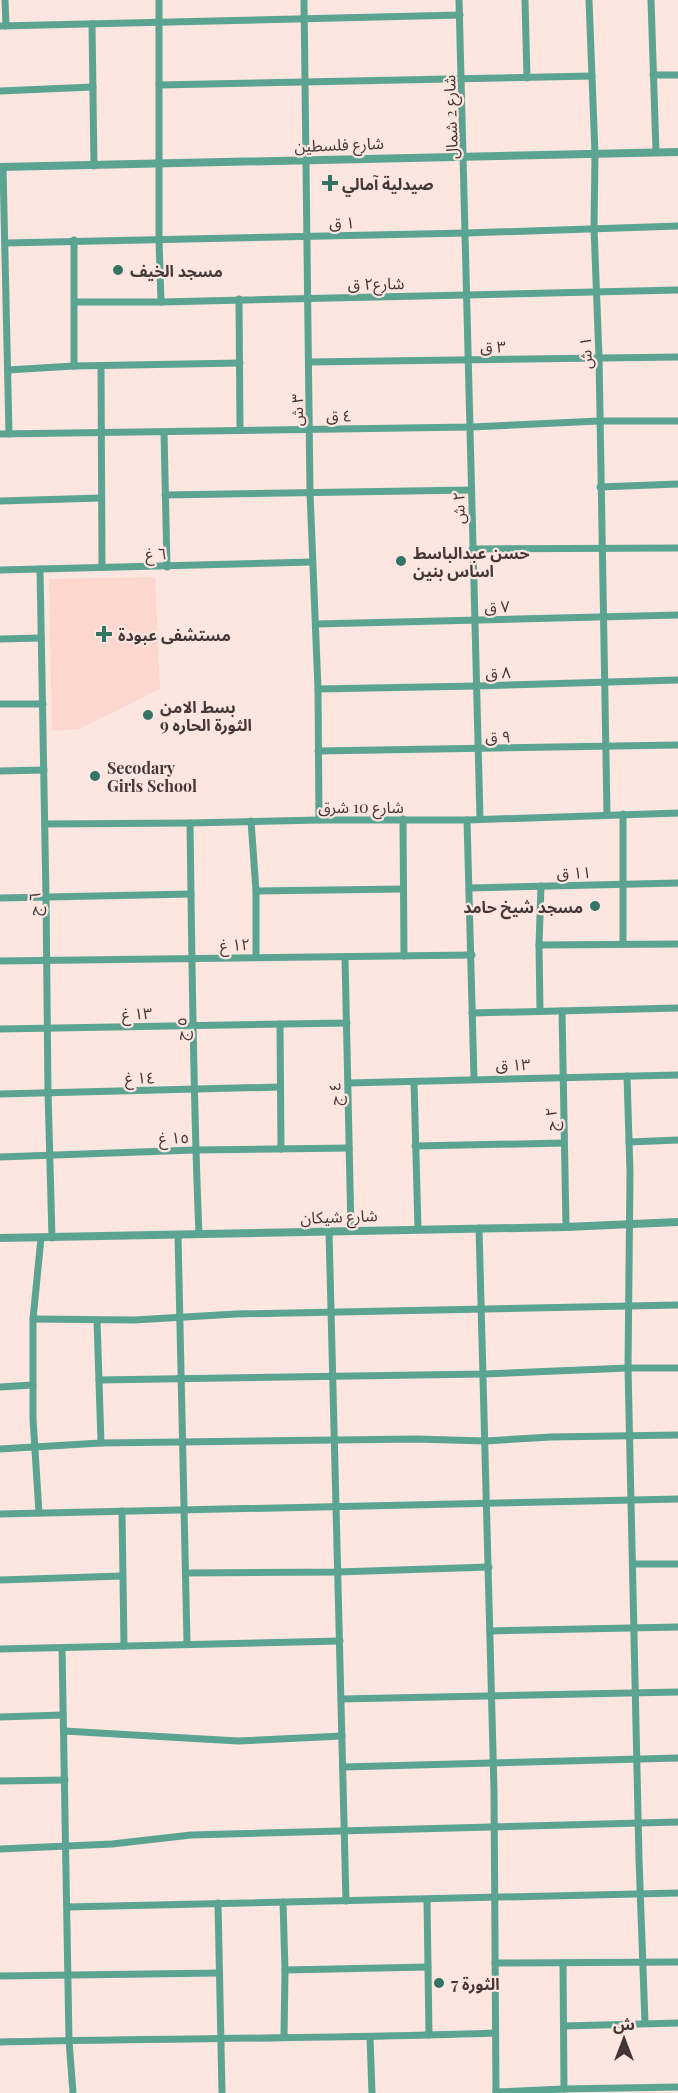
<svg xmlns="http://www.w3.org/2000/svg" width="678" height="2093" viewBox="0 0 678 2093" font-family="'Playfair Display','Noto Sans Arabic',serif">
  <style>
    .built { fill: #fcd6cf }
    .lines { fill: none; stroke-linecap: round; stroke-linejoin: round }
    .minor { stroke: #5ba491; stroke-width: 7 }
    .tertiary { stroke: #5ba491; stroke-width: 8 }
    .poi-dot { fill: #337464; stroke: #fde5e0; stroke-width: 2 }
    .labels { text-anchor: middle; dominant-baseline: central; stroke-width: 4.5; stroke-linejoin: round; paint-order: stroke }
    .street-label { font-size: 16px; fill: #433735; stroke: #fde5e0 }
    .poi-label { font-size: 16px; font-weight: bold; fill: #433735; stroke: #fde5e0; text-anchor: start }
  </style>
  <rect width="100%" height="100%" fill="#fde5e0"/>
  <path class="built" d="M155,577L160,689L79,729L52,731L49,579Z"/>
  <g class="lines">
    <g class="minor">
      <path d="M5,0L6,26"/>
      <path d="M159,0V239L161,302"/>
      <path d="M304,0L310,493L318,689L319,820"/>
      <path d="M459,0L480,819"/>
      <path d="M525,0L527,78"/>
      <path d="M589,0L595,154L594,228L599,357L607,815"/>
      <path d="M651,0L656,152"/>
      <path d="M92,24L94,166"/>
      <path d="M0,26L460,15"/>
      <path d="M653,75H678"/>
      <path d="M159,85L592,76"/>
      <path d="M0,91L93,87"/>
      <path d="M3,167L9,434"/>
      <path d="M6,243L467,233L678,226"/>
      <path d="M239,299L240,430"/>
      <path d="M75,302H161L678,290"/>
      <path d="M309,362L678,357"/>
      <path d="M74,366V240"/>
      <path d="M101,366L102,567"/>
      <path d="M8,370L74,366L240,363"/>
      <path d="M164,432L167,567"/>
      <path d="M0,434L471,427L599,421H678"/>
      <path d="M600,487L678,484"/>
      <path d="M165,495L471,490"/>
      <path d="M0,501L101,498"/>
      <path d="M472,549L678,548"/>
      <path d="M40,569L46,897L48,1092L52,1238"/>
      <path d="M0,570L312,562"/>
      <path d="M316,624L678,615"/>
      <path d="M0,639L41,638"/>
      <path d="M318,689L476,686L678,680"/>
      <path d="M0,704H43"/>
      <path d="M318,751L678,745"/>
      <path d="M0,771L44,770"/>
      <path d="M623,814V944"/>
      <path d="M403,819L404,956"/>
      <path d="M467,820L474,1079"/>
      <path d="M251,821L256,891V957"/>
      <path d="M190,823C192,960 193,1097 199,1234"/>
      <path d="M45,824L190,823L319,820H467L678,813"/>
      <path d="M470,888L678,883"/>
      <path d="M256,891L403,889"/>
      <path d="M0,898L191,894"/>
      <path d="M539,945L678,944"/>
      <path d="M345,957L351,1231"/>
      <path d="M0,961L472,955"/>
      <path d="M540,1011L539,945L541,886"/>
      <path d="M562,1011L566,1227"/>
      <path d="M472,1013L678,1008"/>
      <path d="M280,1024L281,1149"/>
      <path d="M0,1029L347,1023"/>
      <path d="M627,1076L630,1173L628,1368L639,1859L645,2023"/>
      <path d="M414,1082L418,1229"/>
      <path d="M348,1083L678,1075"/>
      <path d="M0,1094L280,1087"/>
      <path d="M629,1142L678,1140"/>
      <path d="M415,1146L564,1143"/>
      <path d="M0,1157L195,1150L349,1148"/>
      <path d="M479,1228L494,1790L496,2093"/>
      <path d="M329,1231L346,1901"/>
      <path d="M178,1235L187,1643"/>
      <path d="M33,1319L134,1320L236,1314L678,1305"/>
      <path d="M97,1320L101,1443"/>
      <path d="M99,1380L484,1374L628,1368H678"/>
      <path d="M0,1387L33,1385"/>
      <path d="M0,1449L101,1443L416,1439L485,1441L551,1437L678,1435"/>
      <path d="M122,1511L124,1646"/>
      <path d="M39,1513L33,1419V1319L41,1238"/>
      <path d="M0,1514L678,1499"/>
      <path d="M633,1564H678"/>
      <path d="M186,1573L338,1572L489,1567"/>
      <path d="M0,1580L122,1576"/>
      <path d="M490,1631L678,1627"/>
      <path d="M62,1648L69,2040L73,2093"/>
      <path d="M0,1649L340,1641"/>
      <path d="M341,1699L678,1692"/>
      <path d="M0,1717L63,1715"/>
      <path d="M64,1731L238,1741L342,1736"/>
      <path d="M343,1767L678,1758"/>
      <path d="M0,1781L65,1780"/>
      <path d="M0,1849L112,1844L191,1835L678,1822"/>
      <path d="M427,1900L429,2035"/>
      <path d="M283,1902L285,1970L284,2037"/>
      <path d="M218,1903L222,2093"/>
      <path d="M67,1907L678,1893"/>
      <path d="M495,1963L678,1962"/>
      <path d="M563,1963L564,2089"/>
      <path d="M285,1970L428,1967"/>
      <path d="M0,1976L219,1973"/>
      <path d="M564,2026L678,2023"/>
      <path d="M370,2037L372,2093"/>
      <path d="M0,2042C165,2038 330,2039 495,2033"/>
      <path d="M496,2092L564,2089L678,2087"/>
    </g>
    <g class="tertiary">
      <path d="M0,167L678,152"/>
      <path d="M0,1238L566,1227L678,1222"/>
    </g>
  </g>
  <g class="poi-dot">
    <path d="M327 174h6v6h6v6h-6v6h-6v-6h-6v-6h6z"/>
    <circle cx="118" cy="270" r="6"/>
    <circle cx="401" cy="561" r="6"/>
    <path d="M101 625h6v6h6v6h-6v6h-6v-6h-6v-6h6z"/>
    <circle cx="148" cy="715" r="6"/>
    <circle cx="95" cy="776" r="6"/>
    <circle cx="595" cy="906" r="6"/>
    <circle cx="439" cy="1983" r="6"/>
  </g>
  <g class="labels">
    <g class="street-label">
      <text transform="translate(450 117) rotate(-92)">شارع 2 شمال</text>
      <text transform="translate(339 144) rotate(-2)">شارع فلسطين</text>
      <text transform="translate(342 222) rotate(-1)">١ ق</text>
      <text transform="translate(376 283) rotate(-1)">شارع٢ ق</text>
      <text transform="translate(493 346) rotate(-1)">٣ ق</text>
      <text transform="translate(585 353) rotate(-92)">١ ش</text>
      <text transform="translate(296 410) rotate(-90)">٣ ش</text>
      <text transform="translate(339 415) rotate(-1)">٤ ق</text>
      <text transform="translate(458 508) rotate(-91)">٢ ش</text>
      <text transform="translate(156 553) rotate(-1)">٦ غ</text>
      <text transform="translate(497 606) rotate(-2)">٧ ق</text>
      <text transform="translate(498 672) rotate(-2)">٨ ق</text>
      <text transform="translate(498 736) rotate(-1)">٩ ق</text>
      <text x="361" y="806">شارع 10 شرق</text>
      <text transform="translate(574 872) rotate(-1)">١١ ق</text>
      <text transform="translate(33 904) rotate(-90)">٦ ج</text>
      <text transform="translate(235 944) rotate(-2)">١٢ غ</text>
      <text transform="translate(137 1013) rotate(-2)">١٣ غ</text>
      <text transform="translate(180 1029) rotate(-91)">٥ ج</text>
      <text transform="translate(513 1064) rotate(-1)">١٣ ق</text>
      <text transform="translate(140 1077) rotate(-1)">١٤ غ</text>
      <text transform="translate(334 1094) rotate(-91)">٤ ج</text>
      <text transform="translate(550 1119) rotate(-90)">٢ ج</text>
      <text transform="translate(174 1137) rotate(-2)">١٥ غ</text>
      <text transform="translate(339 1216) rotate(-2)">شارع شيكان</text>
    </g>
    <g class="poi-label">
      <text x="342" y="183">صيدلية آمالي</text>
      <text x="130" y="270">مسجد الخيف</text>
      <text x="413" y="552">حسن عبدالباسط<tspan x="413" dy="18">اساس بنين</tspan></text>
      <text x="118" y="634">مستشفى عبودة</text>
      <text x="160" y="706">بسط الامن<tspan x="160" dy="18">الثورة الحاره 9</tspan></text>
      <text x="107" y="767">Secodary<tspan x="107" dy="18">Girls School</tspan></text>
      <text x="583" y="906" text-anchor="end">مسجد شيخ حامد</text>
      <text x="451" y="1983">الثورة 7</text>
    </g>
  </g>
  <g transform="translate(624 2039)" stroke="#fde5e0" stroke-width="4.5" paint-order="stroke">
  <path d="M0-4.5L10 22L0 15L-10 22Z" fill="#433735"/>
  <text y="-9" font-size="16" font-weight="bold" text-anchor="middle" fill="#433735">ش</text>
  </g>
</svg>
